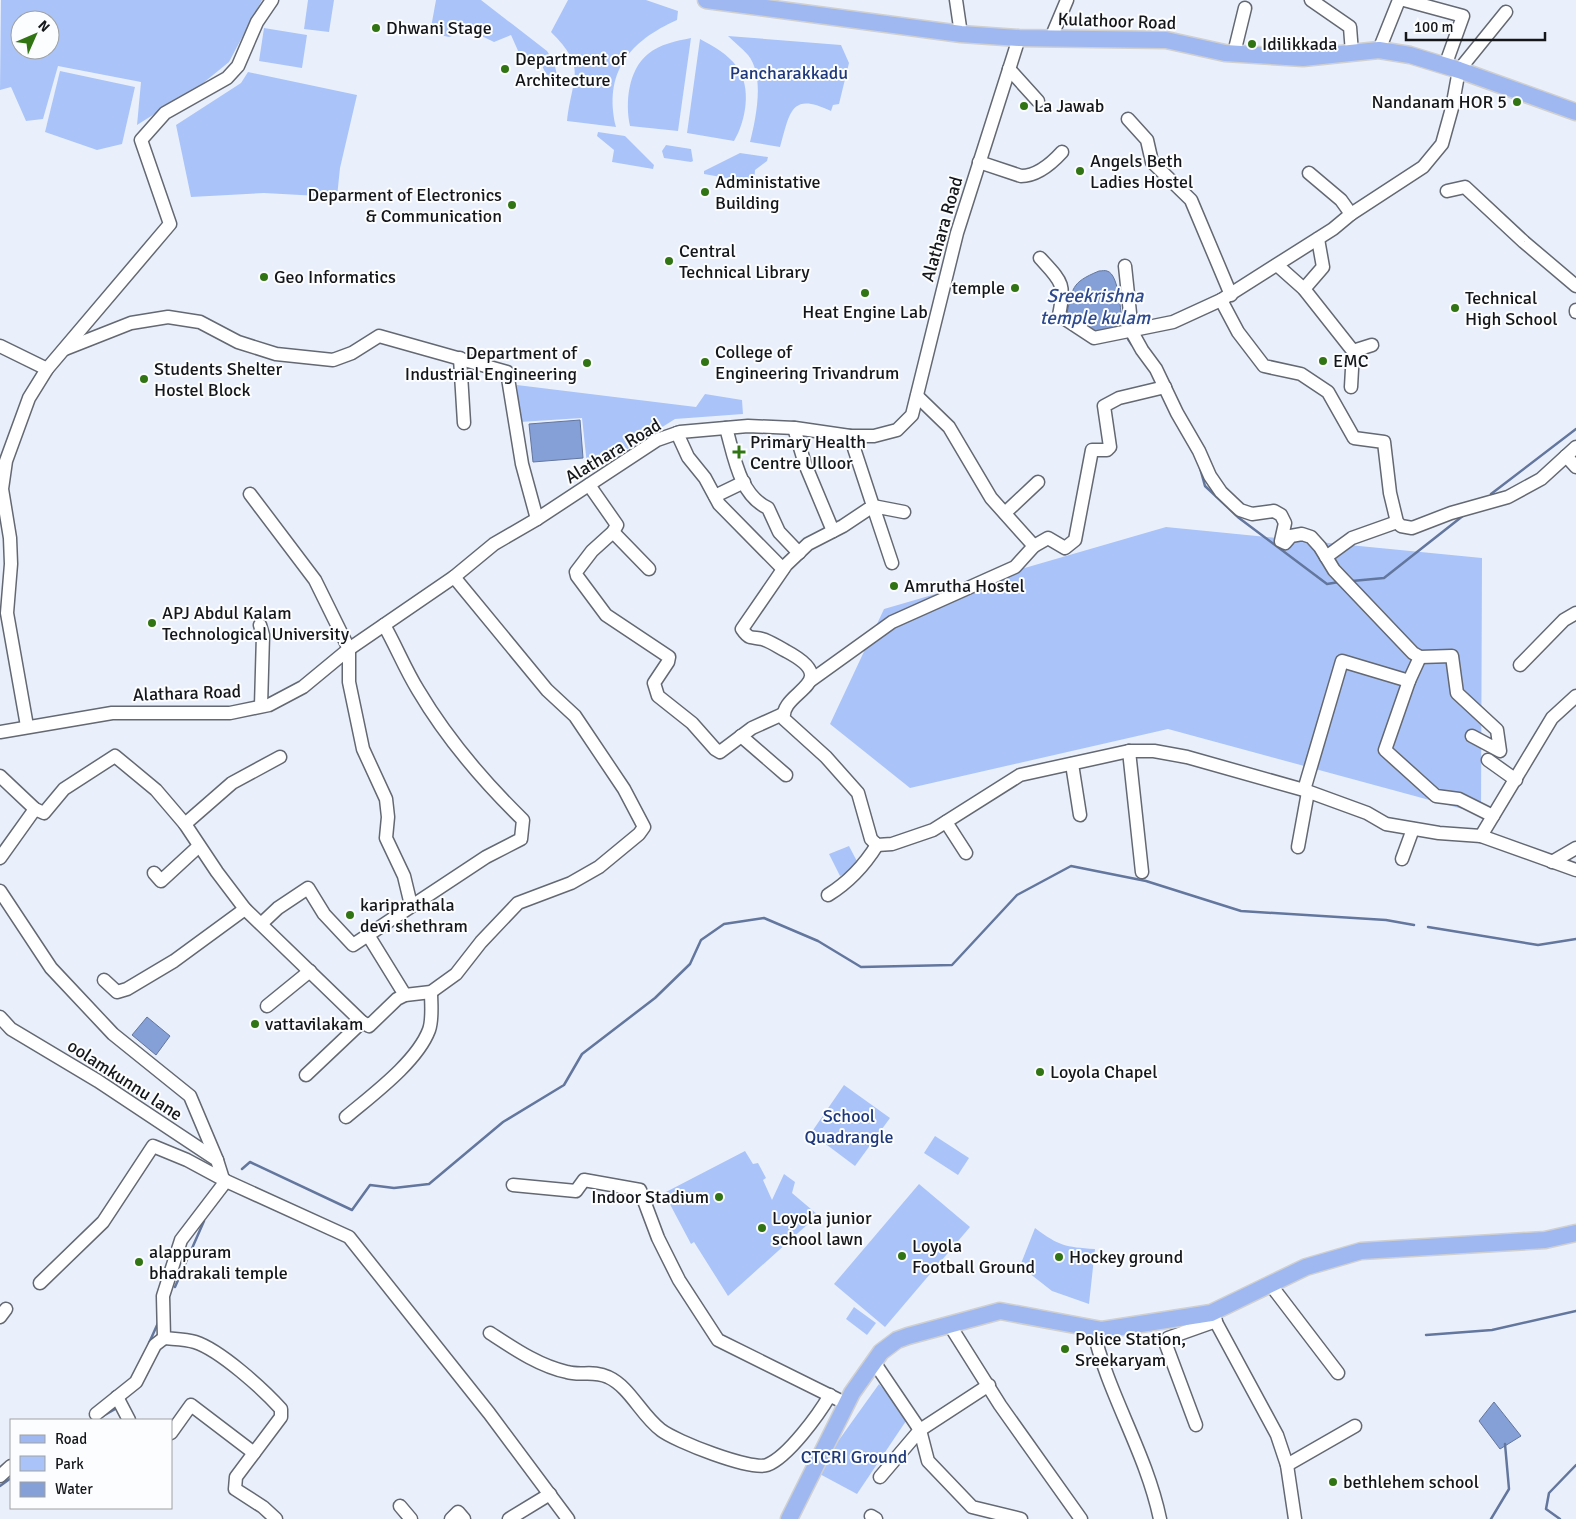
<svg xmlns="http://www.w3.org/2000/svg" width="1576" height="1519" viewBox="0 0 1576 1519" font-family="Signika,sans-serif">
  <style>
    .green { fill: #aac4f9; fill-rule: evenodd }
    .water { fill: #859fd7; stroke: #63769e }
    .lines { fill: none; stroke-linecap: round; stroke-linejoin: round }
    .stream { stroke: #63769e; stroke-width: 2.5 }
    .minor-casing { stroke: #636872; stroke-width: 15 }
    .major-casing { stroke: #d0d0d1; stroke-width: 19 }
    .minor { stroke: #fff; stroke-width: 12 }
    .major { stroke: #9fb8f1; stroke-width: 16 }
    .poi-dot { fill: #307413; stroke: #fcfdff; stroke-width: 2 }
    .labels { text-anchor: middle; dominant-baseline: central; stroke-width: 4; stroke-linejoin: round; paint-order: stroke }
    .street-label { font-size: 18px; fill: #141619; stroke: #fcfdff }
    .poi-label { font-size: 18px; fill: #141619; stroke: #fcfdff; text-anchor: start }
    .park-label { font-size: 18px; fill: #1d387b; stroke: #fcfdff }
    .water-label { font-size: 19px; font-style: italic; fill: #2d4a8e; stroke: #fcfdff }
  </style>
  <rect width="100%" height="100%" fill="#eaf0fb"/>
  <g class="green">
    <path d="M1,0H262L229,62L202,84L137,125L141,82L58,66L43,119L26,121L11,87L0,90ZM20,20H50V50H20Z"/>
    <path d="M308,0H334L329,32L304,29Z"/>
    <path d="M436,0H481L547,51L554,62L557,75L555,83L545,72L538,57L523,62L511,35L494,42L469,30L449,37L430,33Z"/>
    <path d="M568,0H646L678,11L677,20C630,41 603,72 616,127L567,121C572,76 588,69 551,32Z"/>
    <path d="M264,28L307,35L302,68L259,61Z"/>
    <path d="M728,36L841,45L849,63L839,104L833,105L831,111C790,91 790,113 780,147L750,142C756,118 765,76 748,55C742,48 734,42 728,36Z"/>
    <path d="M691,38L678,131L630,126C625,103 628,70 648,54C660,44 676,41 691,38Z"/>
    <path d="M700,39C713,46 728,54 737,67C752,87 746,121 734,141L687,133Z"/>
    <path d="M60,71L135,87L122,144L97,150L45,132Z"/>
    <path d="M248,72L357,95L340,168L337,197L264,193L191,197L176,125L241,83Z"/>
    <path d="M598,132L625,136L654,165L653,169L612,162L614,150L597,136Z"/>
    <path d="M666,145L691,149L693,161L691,162L664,158L662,151Z"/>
    <path d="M740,153L768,157L767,161L755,170L754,183L704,174V171Z"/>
    <path d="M517,385L696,407L705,394L742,400L743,414L675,419L588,474L582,418L520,422Z"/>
    <path d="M1166,527L1482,558L1481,814L1168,729L910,788L830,724L884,609Z"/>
    <path d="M849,846L860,867L840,876L829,854Z"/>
    <path d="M844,1085L890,1118L855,1166L811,1133Z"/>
    <path d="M935,1136L969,1158L958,1175L924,1153Z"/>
    <path d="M745,1151L753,1164L758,1163L766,1178L763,1180L772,1200L784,1174L795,1182L792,1193L818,1215L728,1296L694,1242L691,1244L664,1193Z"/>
    <path d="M919,1184L970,1227L885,1327L834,1284Z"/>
    <path d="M1035,1228C1059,1246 1065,1247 1095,1249L1089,1304L1052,1291L1020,1266Z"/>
    <path d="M854,1307L876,1323L867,1335L846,1319Z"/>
    <path d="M879,1384L908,1418L857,1494L816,1472Z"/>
  </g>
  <g class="water">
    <path d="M1099,271C1102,271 1105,270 1107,271C1120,274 1121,319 1123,331L1097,333L1066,317C1073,288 1070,283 1099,271Z"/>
    <path d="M580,420L583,458L533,462L529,424Z"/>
    <path d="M147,1017L170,1036L156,1055L132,1035Z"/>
    <path d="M1494,1402L1521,1436L1500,1449L1479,1421Z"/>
  </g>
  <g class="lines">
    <g class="stream">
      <path d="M1128,339L1132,345"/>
      <path d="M1200,468L1205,486L1239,518L1327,584L1339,582"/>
      <path d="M1491,494L1576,429"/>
      <path d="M1352,581L1384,578L1464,515"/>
      <path d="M1428,927L1538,945L1576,939"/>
      <path d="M242,1169L250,1162L352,1210L370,1185L394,1188L429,1184L503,1122L564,1085L582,1054L655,998L690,964L701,940L724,924L764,918L818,941L861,967L952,965L1017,895L1071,866L1146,881L1241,911L1386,920L1414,925"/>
      <path d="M175,1287L204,1221"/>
      <path d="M1426,1335L1492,1330L1576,1311"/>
      <path d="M149,1343L158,1323"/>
      <path d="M96,1420L117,1408"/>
      <path d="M0,1486L11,1478"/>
      <path d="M1491,1519L1509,1489L1505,1444"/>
      <path d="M1560,1519L1546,1509L1549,1493L1576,1465"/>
    </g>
    <defs>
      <g id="minor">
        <path d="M956,0L961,34"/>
        <path d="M1311,0L1350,27L1352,53"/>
        <path d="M1404,0L1463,16L1445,66"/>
        <path d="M1051,38L1067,0"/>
        <path d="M1379,50L1399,0"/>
        <path d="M1234,53L1245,8"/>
        <path d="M1009,69L1038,101"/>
        <path d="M1128,119L1147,140L1152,162L1191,200L1231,295"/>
        <path d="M979,162L1021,176C1037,176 1052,163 1062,152"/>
        <path d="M1309,173L1341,200L1351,214"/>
        <path d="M1447,191L1465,187L1524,242L1576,286"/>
        <path d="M1040,258C1061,281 1066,283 1059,315L1094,338L1173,322L1221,300L1333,229L1351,214L1423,167L1442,144L1452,108L1459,70L1506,12"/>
        <path d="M1277,265L1304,289L1353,351L1351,387"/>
        <path d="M1125,266L1132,332L1142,350L1156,369L1177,413L1199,451L1210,476L1221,492L1240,510L1252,514L1274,511L1281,515L1285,523L1281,541L1285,543L1291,536L1302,534L1311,537L1320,547L1334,570L1413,653L1420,657L1452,656L1457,693L1497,730L1500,751L1472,736"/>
        <path d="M1304,289L1323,267L1318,239"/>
        <path d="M1221,300L1238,332L1264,366L1301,374L1328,392L1354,438L1384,442L1390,493L1397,522L1401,526L1412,528L1451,513L1508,497L1541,479L1576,447"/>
        <path d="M1576,310V312"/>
        <path d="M0,346L47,369"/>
        <path d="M65,349L131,323L168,317L200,322L238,342L276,354L333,360L352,353L379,336L507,372L522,464L537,519"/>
        <path d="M1353,351L1372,345"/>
        <path d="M460,358L464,423"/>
        <path d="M726,428C734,455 739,495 768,508L779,532L799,553"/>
        <path d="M794,428L805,464L833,531"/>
        <path d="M677,433L688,457L705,478L719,504L783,569"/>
        <path d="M850,436L873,506L843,526L808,544L786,565L742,629C744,632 747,636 750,637C754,638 758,638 762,639C770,641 778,647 786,651C846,683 779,691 784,719L826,757L858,793L871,839L877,845L892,844L933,830L1020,775L1129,751H1154L1187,757L1304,790L1367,813L1386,824L1439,833L1481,836L1576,870"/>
        <path d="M1566,456L1576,467"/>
        <path d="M589,485L617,525L613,532L592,551L576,572L577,576L606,615L669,657L668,662L654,683L658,696L692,723L715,749L720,752L752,728L783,714"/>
        <path d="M250,494L315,580L349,649V682L363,749L386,799L388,817L386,838L404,876L411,905"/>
        <path d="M715,496L744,482"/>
        <path d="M1005,513L1038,482"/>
        <path d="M613,532L649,569"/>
        <path d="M1034,546L1048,538L1065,548L1075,540L1092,450H1107L1110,447L1104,406L1119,398L1165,387"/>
        <path d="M1326,557L1352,538L1397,522"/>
        <path d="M892,563L873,506L904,512"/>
        <path d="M260,625L263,635L261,706"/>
        <path d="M384,625C396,646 405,669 418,690C447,739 482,780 523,820L521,839L486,857L368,935L405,995"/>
        <path d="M1420,657L1409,681L1385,750L1436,796L1459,799L1493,816"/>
        <path d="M1520,665L1564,620L1576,613"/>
        <path d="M810,681L892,622L1015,567L1034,546L991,498L949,427L917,396"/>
        <path d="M27,726L7,613L11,564L10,538L2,489L6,461L29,398L47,369L170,224L141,140L165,113L227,78L238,66L257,22L272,0"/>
        <path d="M0,732L112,713H230L269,705L303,687L349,649L454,577L494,544L537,519L657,440L680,432L748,426L795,428L850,436H874L897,430L912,415L957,233L1019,38"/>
        <path d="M741,736L786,775"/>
        <path d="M1129,751L1142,872"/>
        <path d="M1488,760L1516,780"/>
        <path d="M1072,764L1080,815"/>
        <path d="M0,776L35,809L44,813L64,789L115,756L156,790L185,824L232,783L280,757"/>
        <path d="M1304,790L1342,661L1409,681"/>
        <path d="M946,822L966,853"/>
        <path d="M185,824L217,872L245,909L362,1022L306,1075"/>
        <path d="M1481,836L1552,718L1576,696"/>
        <path d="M1298,847L1308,792"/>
        <path d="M0,858L35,809"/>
        <path d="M1402,859L1413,829"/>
        <path d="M1552,862L1576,848"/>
        <path d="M154,873L161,881L199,846"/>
        <path d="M0,891L51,968L113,1034L190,1096L217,1160"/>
        <path d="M828,895C849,882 864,866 877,845"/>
        <path d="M261,924L278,908L308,888L324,914L353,945L368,935"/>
        <path d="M104,980L117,992L127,989L174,961L245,909"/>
        <path d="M267,1006L310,971"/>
        <path d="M0,1017L11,1029L98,1081L217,1160L223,1179"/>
        <path d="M362,1022L369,1026L397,999L405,995L431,992L456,974L481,942L518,903L571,883L599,867L639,834L644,827L624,789L575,716L547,690L454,577"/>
        <path d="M346,1117C372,1095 417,1062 429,1030C433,1019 431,1003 431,992"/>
        <path d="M513,1185L576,1191L584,1180L640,1190L658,1238L679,1280L718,1340L847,1404"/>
        <path d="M40,1283L103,1222L153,1146L187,1160L226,1181"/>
        <path d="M1270,1284L1338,1373"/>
        <path d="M1211,1313L1277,1435L1287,1465L1295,1519"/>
        <path d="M0,1317L6,1309"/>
        <path d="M949,1324L1000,1405L1081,1519"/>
        <path d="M1093,1329C1108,1395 1146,1452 1160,1519"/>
        <path d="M490,1333C513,1348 539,1366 567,1372C580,1376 594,1370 608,1377C630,1387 641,1415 661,1430C675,1441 751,1471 767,1465C788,1457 819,1414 830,1395"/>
        <path d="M874,1362L920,1430L928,1461L972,1507L1021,1519"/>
        <path d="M117,1397L129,1420"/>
        <path d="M96,1414L136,1382L155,1345L164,1338"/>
        <path d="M1196,1425L1165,1342L1168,1338L1216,1321"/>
        <path d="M171,1433L191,1405L254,1453"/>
        <path d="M1287,1465L1355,1426"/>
        <path d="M0,1476L11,1466"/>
        <path d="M880,1477L920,1430L989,1385"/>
        <path d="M400,1506L411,1519"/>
        <path d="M871,1516L876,1519"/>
        <path d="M276,1519L263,1507L235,1489L236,1477L281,1417V1409C263,1389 220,1350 195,1342C186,1339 174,1339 164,1338L163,1296L181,1240L226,1181L349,1237L489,1413L568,1519"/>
        <path d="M451,1519L458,1512L464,1519"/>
        <path d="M509,1519L550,1494"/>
      </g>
      <g id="major">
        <path d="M706,0L961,34L1019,38L1166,40L1225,53L1303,58L1379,50L1410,55L1459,70L1576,112"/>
        <path d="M789,1519L852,1393L881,1352L897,1340L908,1336L1000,1311L1102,1330L1211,1313L1306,1267L1361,1251L1545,1240L1576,1233"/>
      </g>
    </defs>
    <use href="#minor" class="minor-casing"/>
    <use href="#major" class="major-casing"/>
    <use href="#minor" class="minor"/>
    <use href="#major" class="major"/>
  </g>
  <g class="poi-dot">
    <circle cx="376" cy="28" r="5"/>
    <circle cx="1252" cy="44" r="5"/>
    <circle cx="505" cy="69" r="5"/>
    <circle cx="1517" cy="102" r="5"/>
    <circle cx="1024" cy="106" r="5"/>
    <circle cx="1080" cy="171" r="5"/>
    <circle cx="705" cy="192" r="5"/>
    <circle cx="512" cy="205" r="5"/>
    <circle cx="669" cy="261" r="5"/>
    <circle cx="264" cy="277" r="5"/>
    <circle cx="1015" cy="288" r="5"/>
    <circle cx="865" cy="293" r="5"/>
    <circle cx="1455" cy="308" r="5"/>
    <circle cx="1323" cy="361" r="5"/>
    <circle cx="705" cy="362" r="5"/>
    <circle cx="587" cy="363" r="5"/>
    <circle cx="144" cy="379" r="5"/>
    <path d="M736.5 444.5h5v5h5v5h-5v5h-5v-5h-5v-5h5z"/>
    <circle cx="894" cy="586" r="5"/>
    <circle cx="152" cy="623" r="5"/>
    <circle cx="350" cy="915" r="5"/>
    <circle cx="255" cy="1024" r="5"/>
    <circle cx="1040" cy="1072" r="5"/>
    <circle cx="719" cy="1197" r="5"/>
    <circle cx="762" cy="1228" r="5"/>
    <circle cx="902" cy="1256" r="5"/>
    <circle cx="1059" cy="1257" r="5"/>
    <circle cx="139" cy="1262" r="5"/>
    <circle cx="1065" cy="1349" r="5"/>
    <circle cx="1333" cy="1482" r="5"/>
  </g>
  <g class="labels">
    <g class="street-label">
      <text transform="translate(1117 21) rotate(2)">Kulathoor Road</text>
      <text transform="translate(942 229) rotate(-74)">Alathara Road</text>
      <text transform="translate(613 451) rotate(-31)">Alathara Road</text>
      <text transform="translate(187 693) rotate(-2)">Alathara Road</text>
      <text transform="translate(125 1080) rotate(33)">oolamkunnu lane</text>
    </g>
    <g class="poi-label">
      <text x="386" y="28">Dhwani Stage</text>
      <text x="1262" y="44">Idilikkada</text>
      <text x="515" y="59">Department of<tspan x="515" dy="21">Architecture</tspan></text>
      <text x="1507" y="102" text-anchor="end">Nandanam HOR 5</text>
      <text x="1034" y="106">La Jawab</text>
      <text x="1090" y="161">Angels Beth<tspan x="1090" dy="21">Ladies Hostel</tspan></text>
      <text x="715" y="182">Administative<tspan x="715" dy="21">Building</tspan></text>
      <text x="502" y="195" text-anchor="end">Deparment of Electronics<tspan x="502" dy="21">&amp; Communication</tspan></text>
      <text x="679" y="251">Central<tspan x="679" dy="21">Technical Library</tspan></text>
      <text x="274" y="277">Geo Informatics</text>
      <text x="1005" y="288" text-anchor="end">temple</text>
      <text x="1465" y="298">Technical<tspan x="1465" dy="21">High School</tspan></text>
      <text x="865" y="312" text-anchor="middle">Heat Engine Lab</text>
      <text x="715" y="352">College of<tspan x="715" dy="21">Engineering Trivandrum</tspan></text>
      <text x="577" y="353" text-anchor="end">Department of<tspan x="577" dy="21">Industrial Engineering</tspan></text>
      <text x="1333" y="361">EMC</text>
      <text x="154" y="369">Students Shelter<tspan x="154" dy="21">Hostel Block</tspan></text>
      <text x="750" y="442">Primary Health<tspan x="750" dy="21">Centre Ulloor</tspan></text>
      <text x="904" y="586">Amrutha Hostel</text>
      <text x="162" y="613">APJ Abdul Kalam<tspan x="162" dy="21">Technological University</tspan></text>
      <text x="360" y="905">kariprathala<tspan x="360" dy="21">devi shethram</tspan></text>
      <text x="265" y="1024">vattavilakam</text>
      <text x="1050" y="1072">Loyola Chapel</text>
      <text x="709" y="1197" text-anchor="end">Indoor Stadium</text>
      <text x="772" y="1218">Loyola junior<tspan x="772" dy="21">school lawn</tspan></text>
      <text x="912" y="1246">Loyola<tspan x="912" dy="21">Football Ground</tspan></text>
      <text x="149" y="1252">alappuram<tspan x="149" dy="21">bhadrakali temple</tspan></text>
      <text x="1069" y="1257">Hockey ground</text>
      <text x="1075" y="1339">Police Station,<tspan x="1075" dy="21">Sreekaryam</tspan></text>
      <text x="1343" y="1482">bethlehem school</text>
    </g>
    <g class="park-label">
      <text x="789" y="73">Pancharakkadu</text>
      <text x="849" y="1116">School<tspan x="849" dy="21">Quadrangle</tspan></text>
      <text x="854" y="1457">CTCRI Ground</text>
    </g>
    <g class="water-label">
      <text x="1095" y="296">Sreekrishna<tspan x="1095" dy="22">temple kulam</tspan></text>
    </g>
  </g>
  <rect x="10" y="1419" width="162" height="90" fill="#fcfdff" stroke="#9fa1a3"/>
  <rect x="20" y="1435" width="25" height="8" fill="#9fb8f1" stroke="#9fa1a3"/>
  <text x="55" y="1444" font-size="15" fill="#141619">Road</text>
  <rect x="20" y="1456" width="25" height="15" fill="#aac4f9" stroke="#9fa1a3"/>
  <text x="55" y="1469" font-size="15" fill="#141619">Park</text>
  <rect x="20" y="1482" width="25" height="15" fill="#859fd7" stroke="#9fa1a3"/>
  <text x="55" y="1494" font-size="15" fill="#141619">Water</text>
  <g transform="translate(35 35) rotate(45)"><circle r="24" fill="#fcfdff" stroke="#9fa1a3"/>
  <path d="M0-4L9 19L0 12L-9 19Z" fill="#307413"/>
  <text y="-8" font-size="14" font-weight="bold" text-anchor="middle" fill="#141619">N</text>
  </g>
  <path d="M1406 32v8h139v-8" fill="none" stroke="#141619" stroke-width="2.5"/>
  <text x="1414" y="32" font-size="15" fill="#141619" stroke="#fcfdff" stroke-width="4" paint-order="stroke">100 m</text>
</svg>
